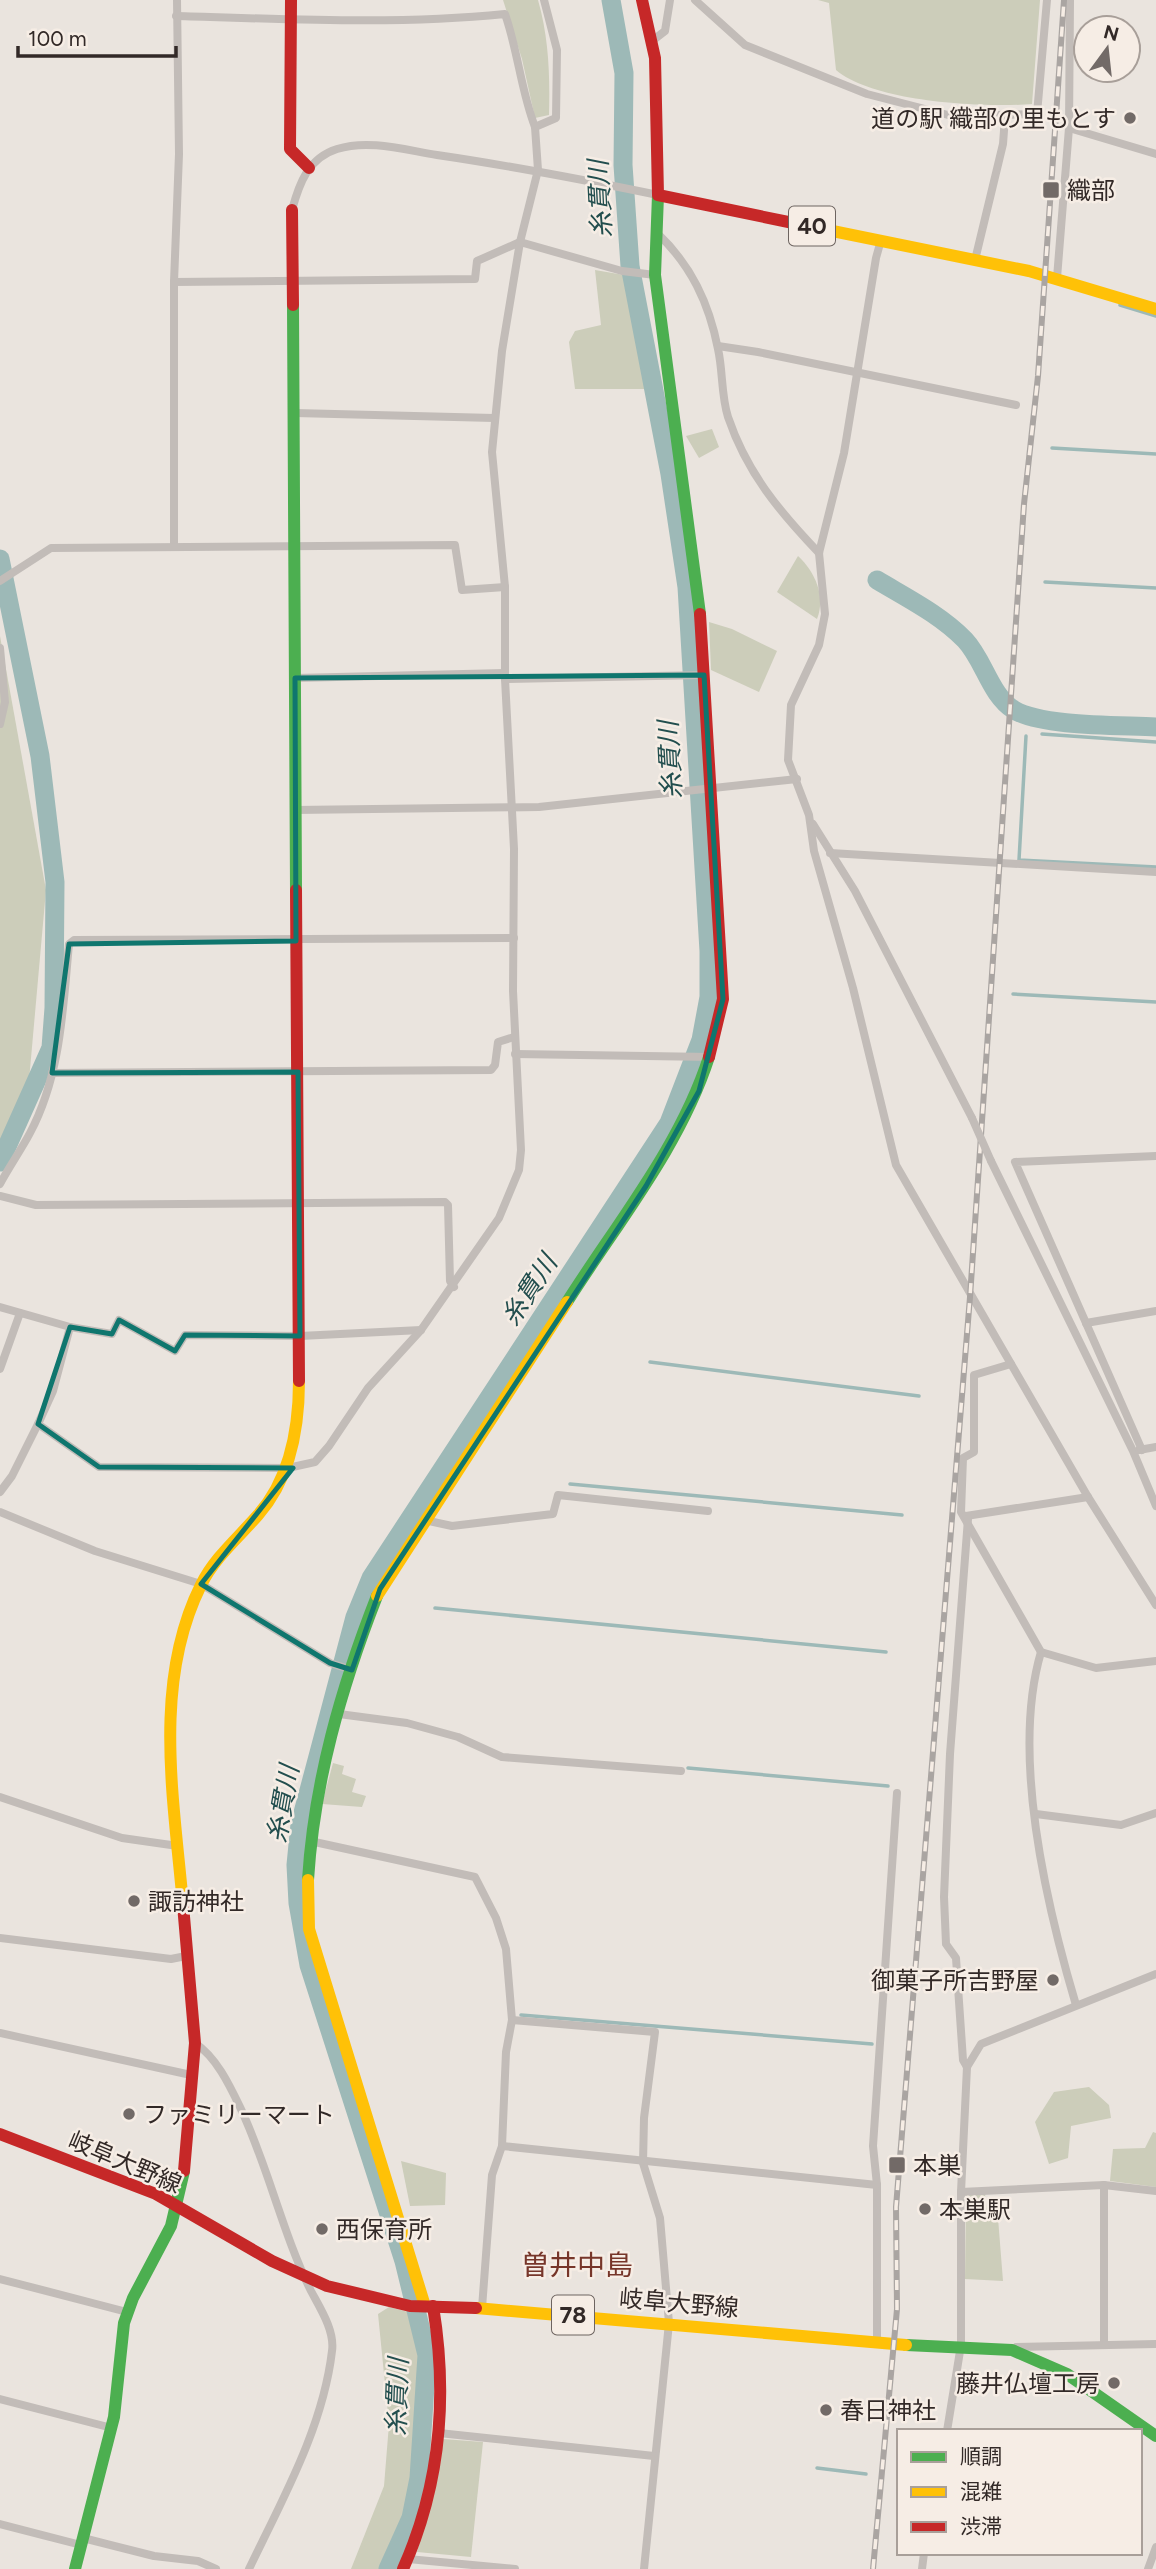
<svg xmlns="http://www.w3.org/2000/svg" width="1156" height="2569" viewBox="0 0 1156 2569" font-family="Figtree,'Noto Sans JP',sans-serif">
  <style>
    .green { fill: #cccdba }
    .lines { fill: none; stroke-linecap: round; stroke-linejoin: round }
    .stream { stroke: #9db9b7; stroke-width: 3.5 }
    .river { stroke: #9db9b7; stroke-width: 19 }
    .street { stroke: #c2bcb8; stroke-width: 8 }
    .fast { stroke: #4caf50; stroke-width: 12 }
    .slow { stroke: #ffc107; stroke-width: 12 }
    .jam { stroke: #c62828; stroke-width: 12 }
    .rail-casing { stroke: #aaa5a2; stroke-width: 6 }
    .rail { stroke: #f6ede5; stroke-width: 3.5; stroke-dasharray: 10; stroke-linecap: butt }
    .street-bridge { stroke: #c2bcb8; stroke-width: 8 }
    .marked { fill: none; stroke: #0f766e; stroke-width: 5; stroke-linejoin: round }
    .poi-dot { fill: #726a67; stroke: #f6ede5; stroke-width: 2.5 }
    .labels { text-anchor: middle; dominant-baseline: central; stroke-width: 5; stroke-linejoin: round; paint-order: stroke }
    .shield { fill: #f6ede5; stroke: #6d6460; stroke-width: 2 }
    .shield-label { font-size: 23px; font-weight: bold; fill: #322927 }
    .poi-label { font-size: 24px; fill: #322927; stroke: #f6ede5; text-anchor: start }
    .street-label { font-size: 24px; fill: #322927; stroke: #f6ede5 }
    .water-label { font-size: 26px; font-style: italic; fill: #224e4e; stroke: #f6ede5 }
    .quarter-label { font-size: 28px; fill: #77362a; stroke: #f6ede5 }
  </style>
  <rect width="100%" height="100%" fill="#eae4de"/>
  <g class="green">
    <path d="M503,0H538C549,39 550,75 549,115L535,118L522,59Z"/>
    <path d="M818,0H1040L1032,104C984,108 873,102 836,70L829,3Z"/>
    <path d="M595,270L624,275L645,389H575L569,342L575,331L601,325Z"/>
    <path d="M712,429L719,447L699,458L686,436Z"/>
    <path d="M798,556C815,572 826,596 817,619L777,592Z"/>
    <path d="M709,622L732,629L777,651L759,692L711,670Z"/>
    <path d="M0,636L46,890L27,1103L0,1153Z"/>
    <path d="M333,1763L344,1766L342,1774L356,1779L352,1792L366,1796L362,1807L322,1804Z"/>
    <path d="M1089,2087L1109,2105L1111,2118L1071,2126L1068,2158L1049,2164L1035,2122L1054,2092Z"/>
    <path d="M1153,2132L1156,2133V2187L1110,2181L1113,2149L1145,2148Z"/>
    <path d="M401,2161L446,2173L445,2205L410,2206Z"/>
    <path d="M966,2194H985L988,2217L998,2218L1003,2281L965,2279Z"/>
    <path d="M389,2307L420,2315C440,2335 431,2454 425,2484C419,2513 407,2543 393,2569H351L384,2486L389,2424L378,2314Z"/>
    <path d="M443,2439L483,2442L471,2557L417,2552Z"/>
  </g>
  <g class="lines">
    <g class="stream">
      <path d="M1120,305L1156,316"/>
      <path d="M1052,448L1156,454"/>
      <path d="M1045,582L1156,588"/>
      <path d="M1042,734L1156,742"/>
      <path d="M1026,736L1019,860L1156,867"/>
      <path d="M1013,994L1156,1002"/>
      <path d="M650,1362L919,1396"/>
      <path d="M570,1484L902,1515"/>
      <path d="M435,1608L886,1652"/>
      <path d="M688,1768L888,1786"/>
      <path d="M521,2015L872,2044"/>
      <path d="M817,2468L866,2474"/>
    </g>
    <g class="river">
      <path d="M0,559L40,756L55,882L54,1008L51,1048L0,1162"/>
      <path d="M877,580C907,598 941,615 965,640C984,660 990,695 1014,710C1043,727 1120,725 1156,727"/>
      <path d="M388,2569L411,2518L419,2478L427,2355L404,2261L309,1965L298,1903L296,1865L300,1824L320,1749L355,1617L371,1578L669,1123L701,1040L709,997V951L687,587L670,474L630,266L623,165L624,73L611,0"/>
    </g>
    <g class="street">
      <path d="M695,0L745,45L867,94L952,116L1037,114L1047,0"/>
      <path d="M176,16C286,19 395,25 505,14C518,51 521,91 535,127"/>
      <path d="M652,41L665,31L670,0"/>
      <path d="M1069,128L1156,154"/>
      <path d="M292,210C299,184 308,158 337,149C369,139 405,150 437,155C512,166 585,180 658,195"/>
      <path d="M657,233C691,265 709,303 718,349C723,371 721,395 728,417C747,473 779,511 819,553"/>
      <path d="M881,240L876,258L844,453L819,553L825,614L819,645L791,705L788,760L809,815L814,851L853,988L896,1165L1088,1497L1156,1605"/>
      <path d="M975,260L1003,144L1005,117"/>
      <path d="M1057,278L1069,128L1070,0"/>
      <path d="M174,282L475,279L477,261L520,242L622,271L655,275"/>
      <path d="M718,346L758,352L1016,405"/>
      <path d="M295,413L494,418"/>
      <path d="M174,546V282L179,154L177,0"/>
      <path d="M0,581L51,548L455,545L462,590L505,587"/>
      <path d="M0,648L5,702L0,724"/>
      <path d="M295,678L505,673"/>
      <path d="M505,679L704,675"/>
      <path d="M295,810L539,807L797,779"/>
      <path d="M813,824L855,891L972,1118"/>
      <path d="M830,853L1156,872"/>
      <path d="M515,1054L711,1057"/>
      <path d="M52,1073L491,1070L495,1065L498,1042L514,1037"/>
      <path d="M991,1161L1133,1451L1156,1506"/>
      <path d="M0,1184C9,1167 21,1150 30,1133C61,1075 63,1007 69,944L74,940L514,938"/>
      <path d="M0,1196L36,1205L445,1202L448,1205L450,1281L454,1287"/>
      <path d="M0,1307L70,1327L112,1334L119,1320L175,1351L185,1335L300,1336L421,1330"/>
      <path d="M1086,1323L1156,1311"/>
      <path d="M70,1327L53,1391L38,1424L99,1467L288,1468L315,1462L329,1446L368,1388L421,1330L499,1218L519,1170L521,1150L513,991L514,849L505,679V587L492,452L502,351L520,242L538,170L535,127L556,118L557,50L544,0"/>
      <path d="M1011,1364L974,1375V1452L963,1458L961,1512L1041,1652L1096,1668L1156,1661"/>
      <path d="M0,1369L20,1313"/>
      <path d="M1139,1450L1156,1447"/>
      <path d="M1142,1450L1015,1162L1156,1156"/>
      <path d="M0,1492L12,1476L38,1424"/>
      <path d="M0,1512L95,1551L201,1584L330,1663L352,1670"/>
      <path d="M966,1516L1088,1497"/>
      <path d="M424,1520L452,1526L553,1514L558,1495L708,1511"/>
      <path d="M1041,1652C1011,1754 1046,1904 1076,2005"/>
      <path d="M339,1714L407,1723L458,1737L502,1757L681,1771"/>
      <path d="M0,1797L122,1838L178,1846"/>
      <path d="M1036,1814L1121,1825L1156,1813"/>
      <path d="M310,1841L475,1877L496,1918L506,1949L512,2020L506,2052L502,2146L492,2175L482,2308"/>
      <path d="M0,1938L171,1959L186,1956"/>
      <path d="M512,2020L655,2032L644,2118L643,2163L660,2218L669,2323L644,2569"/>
      <path d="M0,2033L191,2075"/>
      <path d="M195,2043C216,2057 229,2084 240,2107C268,2166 282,2232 311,2291C320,2308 335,2331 332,2351C323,2428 282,2500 249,2569"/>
      <path d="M967,2067L981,2044L1156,1974"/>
      <path d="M502,2146L877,2185"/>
      <path d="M1104,2185V2344"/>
      <path d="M961,2192L1104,2185L1156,2191"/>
      <path d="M0,2279L127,2312"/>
      <path d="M877,2343V2185L873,2146L897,1793"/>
      <path d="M1013,2350L1016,2347L1156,2344"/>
      <path d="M0,2399L112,2428"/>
      <path d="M947,2431L961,2345V2192L967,2067L963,2060L956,1958L946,1944L944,1897L950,1754L968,1519"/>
      <path d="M439,2433L654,2456"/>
      <path d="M0,2524L81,2545"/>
      <path d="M83,2538L154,2556L198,2561L216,2569"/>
      <path d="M408,2559L515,2569"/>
      <path d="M922,2569L924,2553"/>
      <path d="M1148,2569L1156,2547"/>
    </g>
    <g class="fast">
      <path d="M658,195L655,275L700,614"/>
      <path d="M293,305L296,890"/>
      <path d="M567,1302C617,1223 680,1147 709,1057"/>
      <path d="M308,1880C314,1782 341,1688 377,1596"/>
      <path d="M906,2345L1012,2350L1067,2374L1156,2436"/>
      <path d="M75,2569L114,2417L124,2323L133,2298L171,2226L184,2171"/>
    </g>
    <g class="slow">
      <path d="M803,225L1029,271L1156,309"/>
      <path d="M377,1596L567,1302"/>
      <path d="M308,1880L309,1929L425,2306"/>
      <path d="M183,1905C174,1800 152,1683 201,1585C214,1558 239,1537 258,1515C290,1479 299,1428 299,1381"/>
      <path d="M476,2308L906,2345"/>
    </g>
    <g class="jam">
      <path d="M291,0L290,149L309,168"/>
      <path d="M642,0L655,58L658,195L803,225"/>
      <path d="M292,210L293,305"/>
      <path d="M700,614L723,999L709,1057"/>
      <path d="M296,890L299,1381"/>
      <path d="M183,1905L195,2043L184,2171"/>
      <path d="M0,2134L156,2194L272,2261L327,2286L410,2306L476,2308"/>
      <path d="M403,2569C441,2484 448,2397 433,2306"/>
    </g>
    <defs>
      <path id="rail" d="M873,2569L897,2309L896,2207L970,1297L1024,504L1038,376L1064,0"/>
    </defs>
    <use href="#rail" class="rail-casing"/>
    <use href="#rail" class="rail"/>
    <path class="street-bridge" d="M972,1118L991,1161"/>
  </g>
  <path class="marked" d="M704,675L723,999L699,1091L646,1186L380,1589L352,1670L330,1663L201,1584L293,1468L99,1467L38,1424L70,1327L112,1334L119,1320L175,1351L185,1335L300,1336L298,1072L52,1073L69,944L296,941L295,678Z"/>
  <g class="poi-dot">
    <circle cx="1130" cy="118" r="7"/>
    <rect x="1042" y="181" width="18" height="18" rx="3.5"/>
    <circle cx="134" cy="1901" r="7"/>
    <circle cx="1053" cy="1980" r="7"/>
    <circle cx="129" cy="2114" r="7"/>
    <rect x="888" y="2156" width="18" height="18" rx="3.5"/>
    <circle cx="925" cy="2209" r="7"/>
    <circle cx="322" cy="2229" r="7"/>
    <circle cx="1114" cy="2383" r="7"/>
    <circle cx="826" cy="2410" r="7"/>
  </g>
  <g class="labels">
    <g class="shield">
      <rect x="789" y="206.5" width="46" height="39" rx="5"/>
      <rect x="552" y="2295.5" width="42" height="39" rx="5"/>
    </g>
    <g class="shield-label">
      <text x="812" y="226">40</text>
      <text x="573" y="2315">78</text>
    </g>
    <g class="poi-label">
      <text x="1116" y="118" text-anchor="end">道の駅 織部の里もとす</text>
      <text x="1067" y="190">織部</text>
      <text x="148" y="1901">諏訪神社</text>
      <text x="1039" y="1980" text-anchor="end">御菓子所吉野屋</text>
      <text x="143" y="2114">ファミリーマート</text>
      <text x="913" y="2165">本巣</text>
      <text x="939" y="2209">本巣駅</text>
      <text x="336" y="2229">西保育所</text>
      <text x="1100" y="2383" text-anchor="end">藤井仏壇工房</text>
      <text x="840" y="2410">春日神社</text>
    </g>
    <g class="street-label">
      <text transform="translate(125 2162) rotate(23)">岐阜大野線</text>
      <text transform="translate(679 2303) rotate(5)">岐阜大野線</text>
    </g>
    <g class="water-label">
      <text transform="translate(600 199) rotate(-93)">糸貫川</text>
      <text transform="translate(670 760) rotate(-93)">糸貫川</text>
      <text transform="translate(529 1290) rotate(-57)">糸貫川</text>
      <text transform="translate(283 1804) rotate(-80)">糸貫川</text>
      <text transform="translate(397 2397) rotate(-88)">糸貫川</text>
    </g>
    <g class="quarter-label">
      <text x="577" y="2265">曽井中島</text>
    </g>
  </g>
  <rect x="897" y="2429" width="245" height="126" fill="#f6ede5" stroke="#a89f99" stroke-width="2"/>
  <rect x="911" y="2452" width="35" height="10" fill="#4caf50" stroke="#a89f99" stroke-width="2"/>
  <text x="960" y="2464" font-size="21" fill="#322927">順調</text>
  <rect x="911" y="2487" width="35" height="10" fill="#ffc107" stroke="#a89f99" stroke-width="2"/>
  <text x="960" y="2499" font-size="21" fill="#322927">混雑</text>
  <rect x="911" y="2522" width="35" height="10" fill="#c62828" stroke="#a89f99" stroke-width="2"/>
  <text x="960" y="2534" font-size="21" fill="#322927">渋滞</text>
  <g transform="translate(1107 49) rotate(15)"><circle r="33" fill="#f6ede5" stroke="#a89f99" stroke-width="2"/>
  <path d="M0-5L12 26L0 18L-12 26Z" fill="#726a67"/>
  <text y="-10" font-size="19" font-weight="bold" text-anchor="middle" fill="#322927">N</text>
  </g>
  <path d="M18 46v10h158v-10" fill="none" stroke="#322927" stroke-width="3.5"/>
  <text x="28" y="46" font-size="21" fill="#322927" stroke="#f6ede5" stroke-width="5" paint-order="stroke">100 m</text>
</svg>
